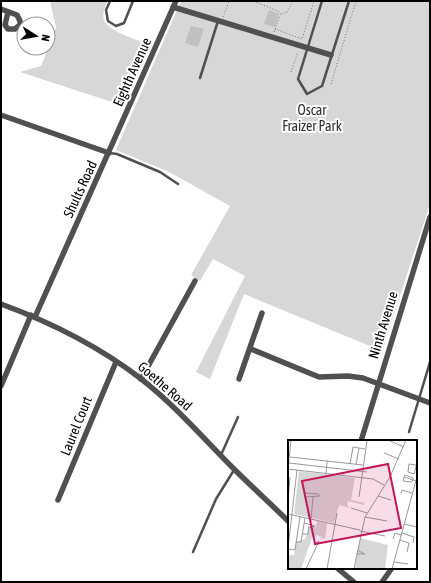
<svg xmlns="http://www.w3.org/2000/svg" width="431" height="583" viewBox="0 0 431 583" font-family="'Asap Condensed',sans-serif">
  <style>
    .green { fill: #d7d7d7 }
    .building { fill: #c0c0c0 }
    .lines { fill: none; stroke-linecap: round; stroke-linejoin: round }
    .path { stroke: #727272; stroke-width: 1; stroke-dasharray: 1 2; stroke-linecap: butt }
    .lane { stroke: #505050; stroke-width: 2.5 }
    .street { stroke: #505050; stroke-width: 5.5 }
    .labels { text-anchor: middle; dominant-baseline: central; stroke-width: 4; stroke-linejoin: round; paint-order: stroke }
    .street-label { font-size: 14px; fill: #000; stroke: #fff }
    .park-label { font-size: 14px; fill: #2e2e2e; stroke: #fff }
    .inset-road { fill: none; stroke: #999; stroke-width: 1 }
    .view { fill: #c2185b; fill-opacity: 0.15; stroke: #c2185b; stroke-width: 2 }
    .inset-edge { fill: none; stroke: #000; stroke-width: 2 }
  </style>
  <rect width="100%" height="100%" fill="#fff"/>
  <g class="green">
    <path d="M50,1H107C105,7 102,14 104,20C107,31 140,41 151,45L124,106L20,72L41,66L56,28Z"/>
    <path d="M181,1H430V204L382,351L244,294L210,379L196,372L245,276L213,259L200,281L191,275L230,206L169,172L116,150Z"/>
  </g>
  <g class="building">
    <path d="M269,10L279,14L275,27L264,24Z"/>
    <path d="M191,26L204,29L198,47L185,43Z"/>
  </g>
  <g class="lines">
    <g class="path">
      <path d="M253,1L278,11L281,15"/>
      <path d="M281,14L287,12L293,1"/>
      <path d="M223,17L229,1"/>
      <path d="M275,29L302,39L314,1"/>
      <path d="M274,32L280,15"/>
      <path d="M291,72L298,52"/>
      <path d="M331,84L356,1"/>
    </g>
    <g class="lane">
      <path d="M110,1L106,10L108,21L116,26L124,23L133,1"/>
      <path d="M322,1L298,79L307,94L322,86L349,1"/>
      <path d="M200,78L218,21"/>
      <path d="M110,153L117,154L160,172L178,184"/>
      <path d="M409,432L430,362"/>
      <path d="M221,455L238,417"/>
      <path d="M193,552L216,499L234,470"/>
    </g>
    <g class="street">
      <path d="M173,7L331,55"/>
      <path d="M1,9L17,15L20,21V25L15,29H8L5,25L8,12"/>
      <path d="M1,115L109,153"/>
      <path d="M1,304C50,322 98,346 140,378C175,405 203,438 234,469C252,487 271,504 289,522"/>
      <path d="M35,317L176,1"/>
      <path d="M251,349L319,377L348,376L363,378L430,403"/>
      <path d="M141,379L195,281"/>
      <path d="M239,379L262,313"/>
      <path d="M1,386L31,315"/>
      <path d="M361,441L430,217"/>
      <path d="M58,500L116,362"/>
      <path d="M337,568L354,582"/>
      <path d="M382,582L392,568"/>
    </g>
  </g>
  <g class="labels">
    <g class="street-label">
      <text transform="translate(132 72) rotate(-66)">Eighth Avenue</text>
      <text transform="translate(80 189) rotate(-65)">Shults Road</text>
      <text transform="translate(383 325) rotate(-73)">Ninth Avenue</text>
      <text transform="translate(165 386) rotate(41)">Goethe Road</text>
      <text transform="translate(76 426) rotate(-68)">Laurel Court</text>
    </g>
    <g class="park-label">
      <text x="312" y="110">Oscar<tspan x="312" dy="16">Fraizer Park</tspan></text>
    </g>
  </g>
  <g transform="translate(288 440)">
    <rect width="129" height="129" fill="#fff"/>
    <path d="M11,31L67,38L63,60L77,63L76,65L60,61L59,65L62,68L51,65L46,83L6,74ZM29,81L39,83L37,99L29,95L24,98L13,129H0V115H6L8,102L17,99L21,88L28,87ZM72,98L100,105L97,129H67Z" fill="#d7d7d7"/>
    <path class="inset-road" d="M100,0L116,7M96,13L111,19M2,17L75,25M1,23L79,32M62,24L65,7L77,9M68,25L71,8M128,25L121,24L120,32L126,34L129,23M0,29L85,39L96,45M0,29L3,0M38,34L39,21M116,37L117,35L125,38V40L123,42L115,41L116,37L128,41M17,53L30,54L32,56L16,57ZM113,53L114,50L124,53M90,56L103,60M71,57L79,1M0,61L2,37M63,68L79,73M0,74L72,90M77,77L99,81M23,79L25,57M16,83L27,86L21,88M116,84L129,87M72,91L97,96M114,93L126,97L125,103M15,94H20L21,86M105,99L107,93L113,95M112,100L121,103L119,112M8,102H13L17,78M0,108L9,30M0,109L7,110L12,77M68,114H77L69,110M106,122L120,124M18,129L31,101L28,103M39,129L49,73M66,129L77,77L102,37L118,0M104,129L129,37"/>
    <path class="view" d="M100,24L113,88L27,104L14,41Z"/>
    <rect width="129" height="129" class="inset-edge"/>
  </g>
  <rect width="431" height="583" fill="none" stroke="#000000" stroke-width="4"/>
  <g transform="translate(36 36) rotate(101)"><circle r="19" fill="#ffffff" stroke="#999999"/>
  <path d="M0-3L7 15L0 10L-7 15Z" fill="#000000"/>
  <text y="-6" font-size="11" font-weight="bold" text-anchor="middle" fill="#000000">N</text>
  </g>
</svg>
